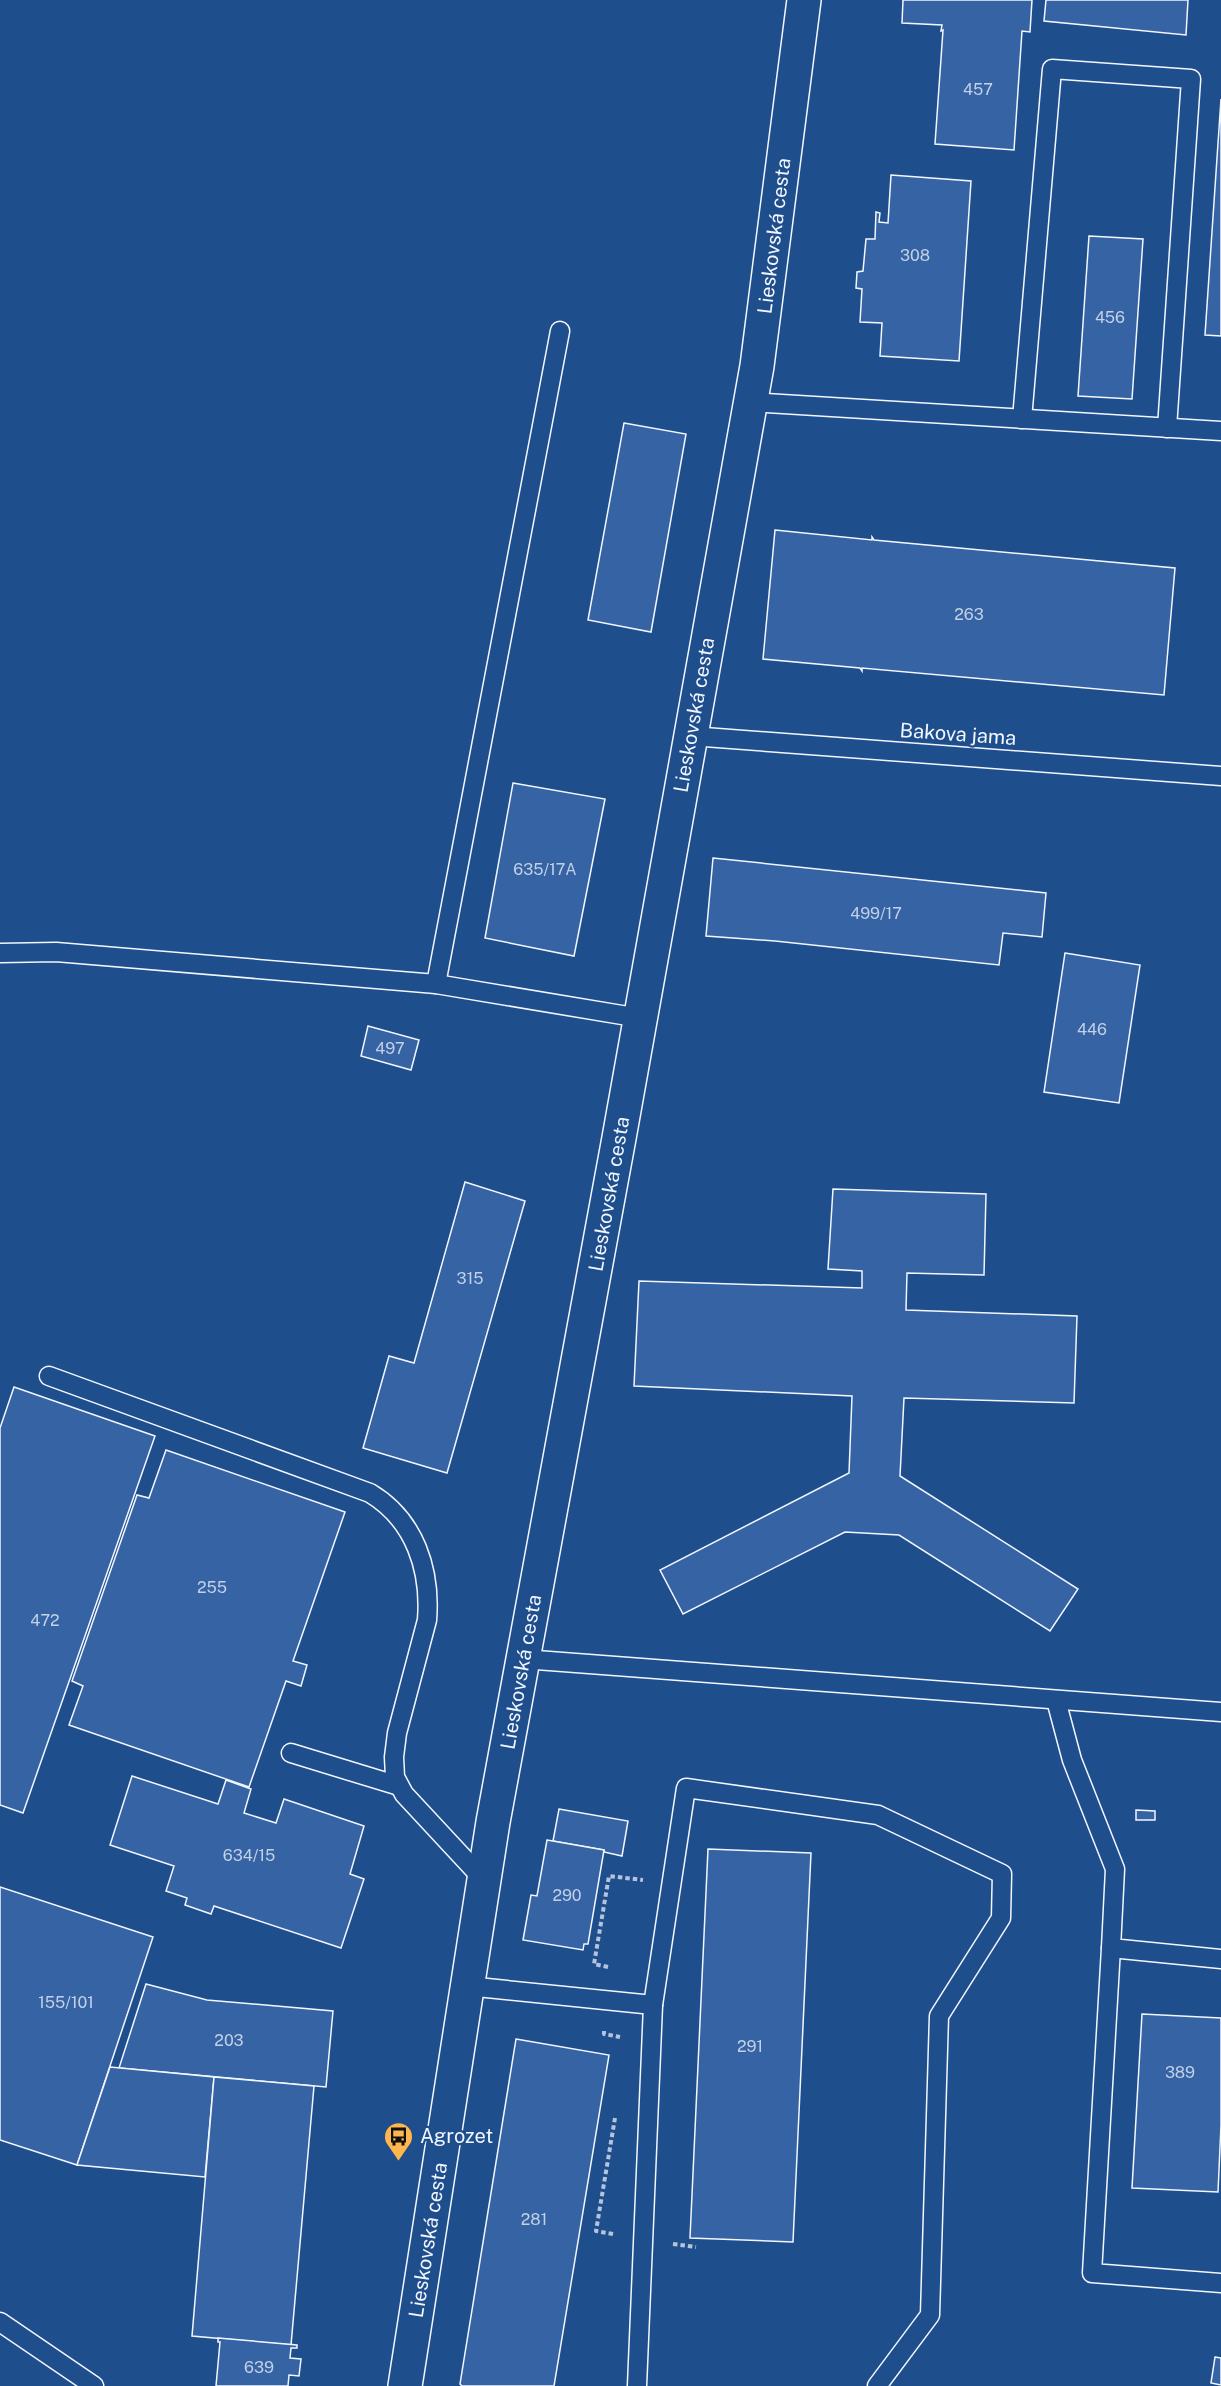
<svg xmlns="http://www.w3.org/2000/svg" width="1221" height="2386" viewBox="0 0 1221 2386" font-family="'Public Sans',sans-serif">
  <style>
    .building { fill: #3563a3; stroke: #f2f6ff; stroke-width: 1.5 }
    .lines { fill: none; stroke-linecap: round; stroke-linejoin: round }
    .lane-casing { stroke: #f2f6ff; stroke-width: 21 }
    .street-casing { stroke: #f2f6ff; stroke-width: 36 }
    .path { stroke: #b3c4dc; stroke-width: 4; stroke-dasharray: 4.5 3; stroke-linecap: butt }
    .lane { stroke: #1f4e8c; stroke-width: 18 }
    .street { stroke: #1f4e8c; stroke-width: 33 }
    .labels { text-anchor: middle; dominant-baseline: central; stroke-width: 4.5; stroke-linejoin: round; paint-order: stroke }
    .number-label { font-size: 16px; fill: #c3d1e8 }
    .street-label { font-size: 20px; fill: #f2f6ff; stroke: #1f4e8c }
    .poi-label { font-size: 20px; fill: #f2f6ff; stroke: #1f4e8c; text-anchor: start }
  </style>
  <rect width="100%" height="100%" fill="#1f4e8c"/>
  <g class="building">
    <path d="M903,0H1032L1030,32L1022,31L1014,150L935,144L943,30L941,31L942,25L902,23Z"/>
    <path d="M1046,0H1188L1186,35L1044,21Z"/>
    <path d="M1221,99V336L1205,335Z"/>
    <path d="M891,175L971,181L959,361L880,356L882,323L860,322L862,289L856,288L857,272L863,271L866,239H875L876,212L880,213L879,222L888,223Z"/>
    <path d="M1089,236L1143,239L1132,399L1078,396Z"/>
    <path d="M624,423L686,434L651,632L588,620Z"/>
    <path d="M775,530L872,540V537L874,540L1175,568L1164,695L862,668V671L860,668L763,659Z"/>
    <path d="M513,783L605,799L574,956L485,938Z"/>
    <path d="M713,858L1046,893L1042,937L1003,933L999,965L775,941L706,936Z"/>
    <path d="M1065,953L1140,965L1119,1103L1044,1092Z"/>
    <path d="M368,1026L419,1040L411,1070L361,1056Z"/>
    <path d="M465,1182L525,1201L447,1473L363,1448L389,1356L414,1363Z"/>
    <path d="M833,1189L986,1194L984,1275L907,1273L906,1310L1077,1316L1074,1403L904,1398L900,1476L1078,1589L1050,1631L899,1535L845,1532L683,1614L660,1570L849,1473L852,1396L634,1386L639,1281L862,1288V1271L828,1269Z"/>
    <path d="M14,1387L155,1436L23,1813L0,1805V1428Z"/>
    <path d="M166,1450L345,1512L293,1661L307,1665L301,1686L286,1681L249,1787L69,1725L83,1686L72,1681L137,1495L149,1498Z"/>
    <path d="M132,1776L218,1804L226,1780L251,1789L244,1813L276,1823L284,1799L364,1826L350,1874L364,1879L341,1948L214,1906L211,1914L185,1905L187,1898L166,1891L174,1866L110,1845Z"/>
    <path d="M559,1809L628,1821L622,1856L604,1852V1850L553,1841Z"/>
    <path d="M1136,1810L1155,1811V1820H1136Z"/>
    <path d="M547,1840L604,1850L588,1944H584L583,1950L523,1940L531,1895L537,1896Z"/>
    <path d="M708,1849L811,1853L793,2242L690,2238Z"/>
    <path d="M0,1887L153,1937L77,2165L0,2140Z"/>
    <path d="M146,1984L207,2000L333,2011L326,2087L119,2068Z"/>
    <path d="M1142,2014L1221,2018V2125L1218,2192L1132,2188Z"/>
    <path d="M516,2039L609,2055L554,2386H462L460,2384Z"/>
    <path d="M110,2067L214,2077L205,2177L77,2165Z"/>
    <path d="M214,2077L314,2086L291,2345L192,2336Z"/>
    <path d="M218,2338L297,2345V2348H291L290,2358L301,2359L299,2376L289,2375L288,2386H216L220,2342H218Z"/>
    <path d="M1215,2357L1221,2358V2385L1211,2383Z"/>
  </g>
  <g class="lines">
    <defs>
      <g id="lane">
        <path d="M750,402L1221,431"/>
        <path d="M1022,419L1052,69L1191,79L1167,428"/>
        <path d="M691,736L1221,776"/>
        <path d="M0,953L56,952L436,984L640,1018"/>
        <path d="M436,984L560,331"/>
        <path d="M49,1376L370,1493C415,1520 431,1570 427,1620L397,1733L394,1757L395,1777L404,1794L483,1879"/>
        <path d="M523,1659L1221,1712"/>
        <path d="M1056,1700L1072,1760L1115,1869L1111,1948L1221,1959"/>
        <path d="M291,1753L399,1786"/>
        <path d="M1111,1948L1092,2273L1221,2283"/>
        <path d="M467,1986L653,2005L637,2386"/>
        <path d="M653,2005L686,1788L878,1815L1002,1874L1001,1918L939,2016L930,2315L877,2386"/>
        <path d="M0,2322L94,2386"/>
      </g>
      <path id="street" d="M405,2386L493,1822L619,1138L757,366L804,0"/>
    </defs>
    <use href="#lane" class="lane-casing"/>
    <use href="#street" class="street-casing"/>
    <g class="path">
      <path d="M608,1967L594,1964L609,1876L643,1880"/>
      <path d="M604,2031V2034L620,2037"/>
      <path d="M613,2234L596,2231L615,2118"/>
      <path d="M673,2244L696,2247"/>
    </g>
    <use href="#lane" class="lane"/>
    <use href="#street" class="street"/>
  </g>
  <defs>
    <symbol id="bus-pin" viewBox="-11 -11 22 30"><path d="M0 17L-7.5 6A9.5 9.5 0 1 1 7.5 6Z" fill="#ffb74d" stroke="#1f4e8c"/><path d="M-5-6H5V4H4V6H2V4H-2V6H-4V4H-5ZM-3.5-4V0h7V-4ZM-3.5 1.2v1.5H-2V1.2ZM2 1.2v1.5H3.5V1.2Z" fill="#111"/></symbol>
  </defs>
  <g fill-rule="evenodd">
    <use href="#bus-pin" x="382" y="2120" width="33" height="45"/>
  </g>
  <g class="labels">
    <g class="number-label">
      <text x="978" y="89">457</text>
      <text x="915" y="255">308</text>
      <text x="1110" y="317">456</text>
      <text x="969" y="614">263</text>
      <text x="545" y="869">635/17A</text>
      <text x="876" y="913">499/17</text>
      <text x="1092" y="1029">446</text>
      <text x="390" y="1048">497</text>
      <text x="470" y="1278">315</text>
      <text x="212" y="1587">255</text>
      <text x="45" y="1620">472</text>
      <text x="249" y="1855">634/15</text>
      <text x="567" y="1895">290</text>
      <text x="66" y="2002">155/101</text>
      <text x="229" y="2040">203</text>
      <text x="750" y="2046">291</text>
      <text x="1180" y="2072">389</text>
      <text x="534" y="2219">281</text>
      <text x="259" y="2367">639</text>
    </g>
    <g class="street-label">
      <text transform="translate(774 236) rotate(-83)">Lieskovská cesta</text>
      <text transform="translate(694 715) rotate(-80)">Lieskovská cesta</text>
      <text transform="translate(958 734) rotate(4)">Bakova jama</text>
      <text transform="translate(609 1194) rotate(-80)">Lieskovská cesta</text>
      <text transform="translate(521 1672) rotate(-80)">Lieskovská cesta</text>
      <text transform="translate(428 2240) rotate(-81)">Lieskovská cesta</text>
    </g>
    <g class="poi-label">
      <text x="420" y="2136">Agrozet</text>
    </g>
  </g>
</svg>
